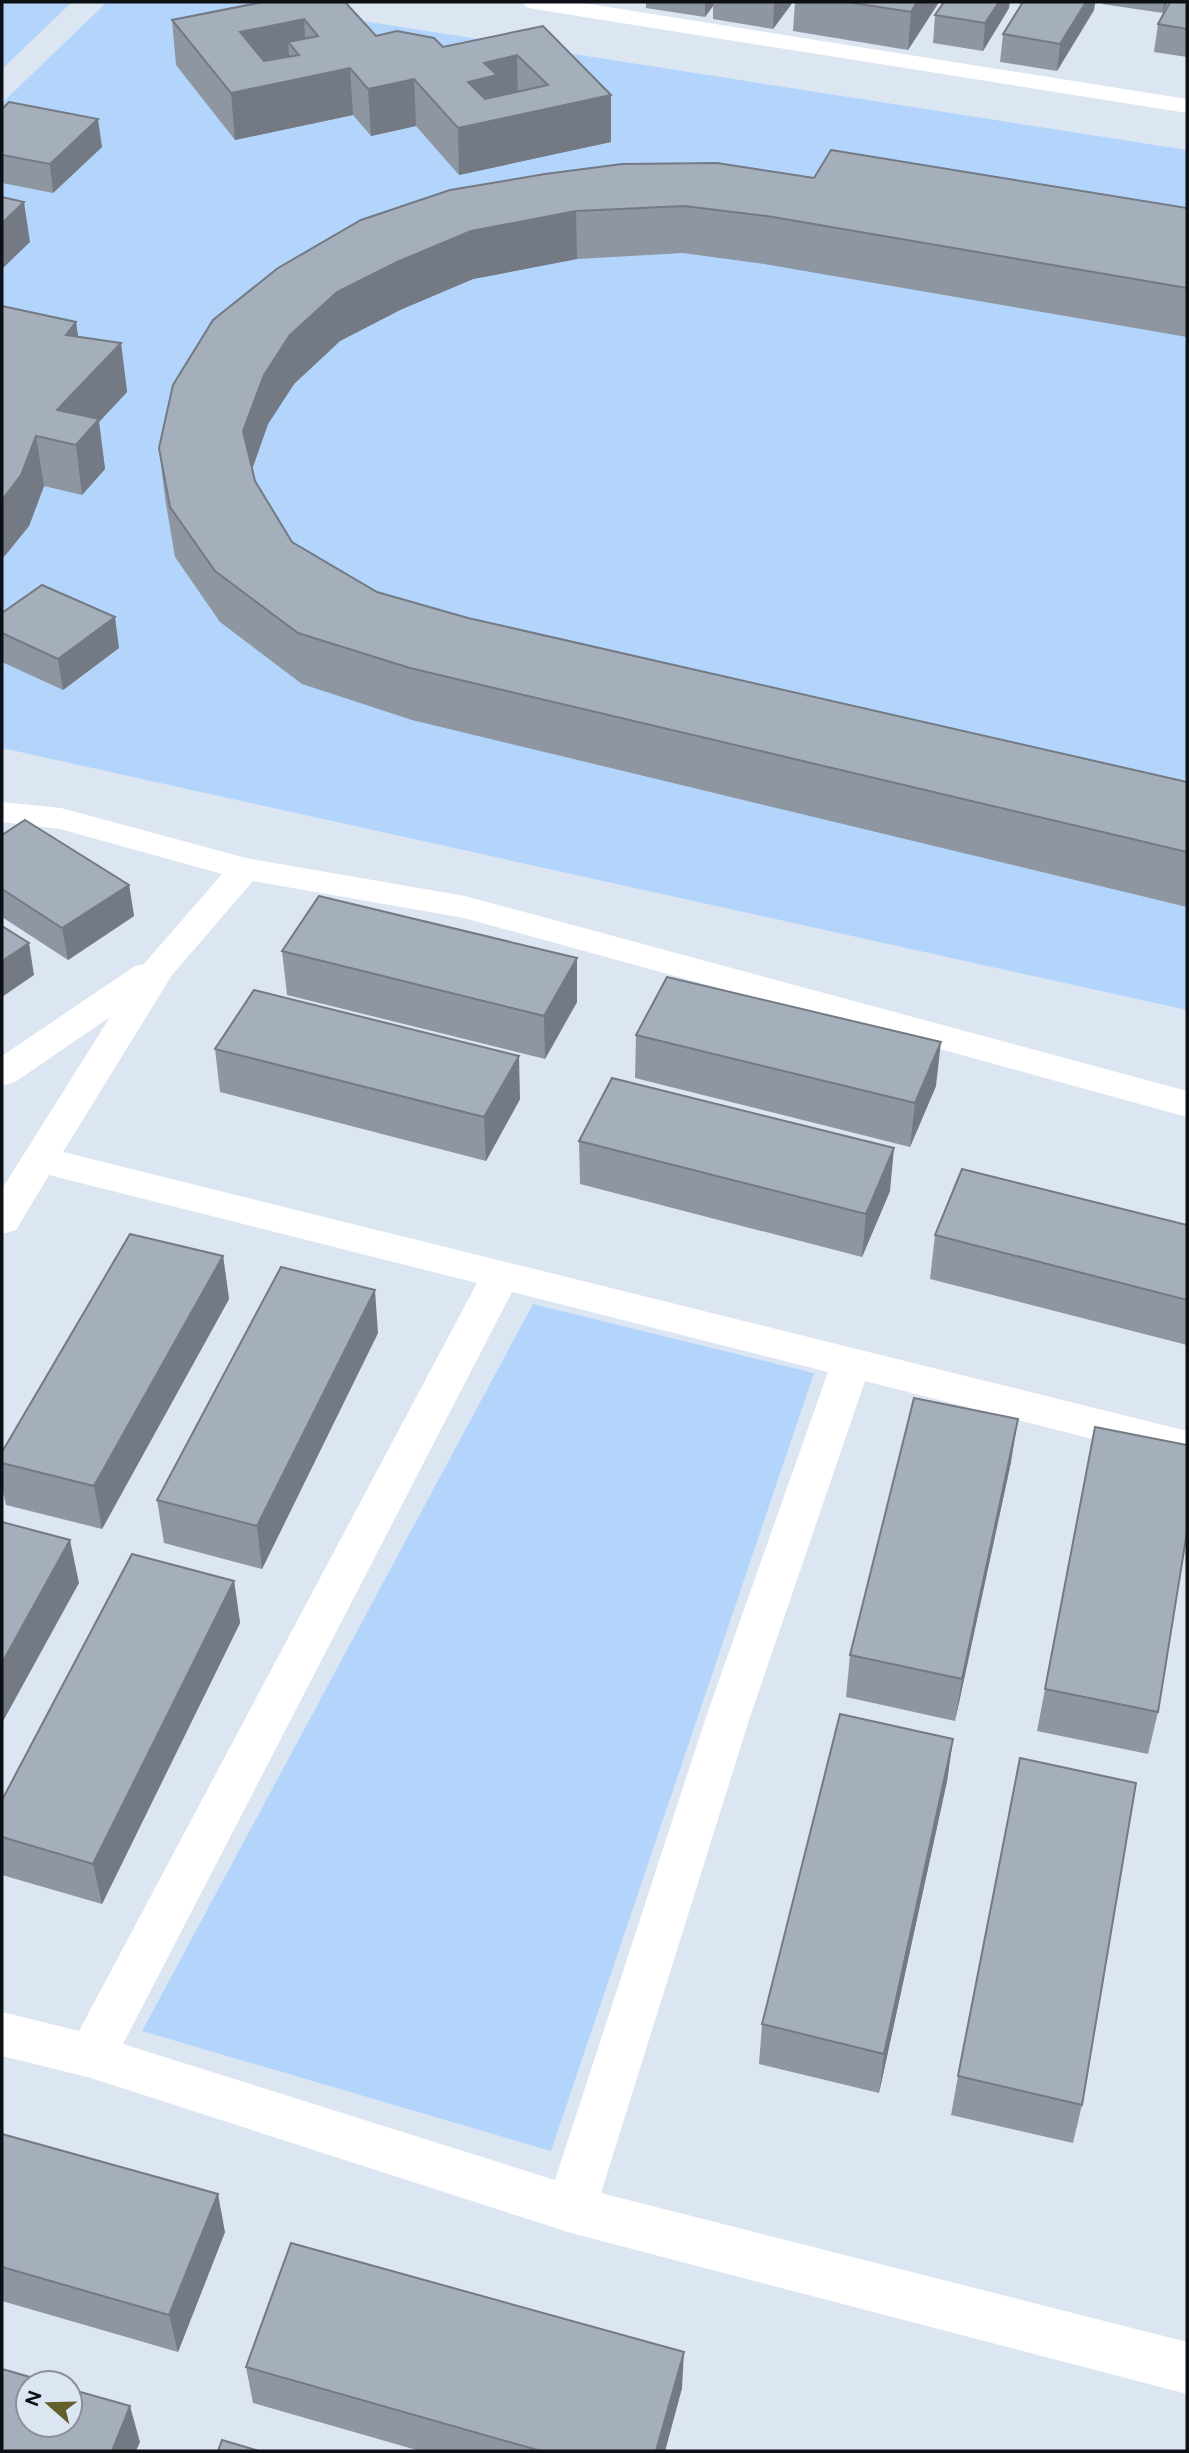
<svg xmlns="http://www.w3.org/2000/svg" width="1189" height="2453" viewBox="0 0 1189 2453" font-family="Figtree,sans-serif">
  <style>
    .green { fill: #b3d5fc }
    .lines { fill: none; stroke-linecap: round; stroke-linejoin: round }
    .minor { fill: #fff; fill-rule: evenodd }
    .wall { fill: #8e96a1 }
    .shaded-wall { fill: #747a83 }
    .building { fill: #a5afbb; stroke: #747a83; stroke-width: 2; fill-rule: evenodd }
  </style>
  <rect width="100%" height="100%" fill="#dce6f3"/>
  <g class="green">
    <path d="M2,2H72L2,69Z"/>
    <path d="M107,2H241L1187,150V1010L2,748V103Z"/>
    <path d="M533,1304L814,1373L551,2151L142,2031Z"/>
  </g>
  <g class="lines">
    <g class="minor">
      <path d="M522,2H577L1187,99V113L534,9L526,7Z"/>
      <path d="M2,802L61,808L246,858L465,896L1187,1091V1117L464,918L253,881L172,975L63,1152L1187,1431V1463L865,1381L749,1720L601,2193L1187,2342V2394L571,2233L91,2078L2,2056V2012L79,2031L477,1283L49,1175L16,1230L2,1234V1189L110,1017L15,1082L2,1086V1056L135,966L144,964L222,874L60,829L2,822ZM512,1292L828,1372L705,1720L555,2180L123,2044Z"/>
    </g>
  </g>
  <g class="wall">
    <path d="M263,2L376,36L443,47L543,26L611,142L459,175L416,126L371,136L353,115L235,140L176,65L172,20Z"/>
    <path d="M646,2H793L773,29L713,19V6L705,17L646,8Z"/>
    <path d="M795,2H939L908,50L793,31Z"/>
    <path d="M1023,2H1095L1094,10L1057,71L1000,62L1003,34Z"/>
    <path d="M1103,2H1168L1163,13L1102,4Z"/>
    <path d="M1187,2V57L1154,52L1158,24Z"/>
    <path d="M1009,8L983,51L933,43L935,15Z"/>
    <path d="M2,109L102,147L53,193L2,183Z"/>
    <path d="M814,178L1187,208V337L764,264L683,253L577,259L473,279L400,310L340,341L294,384L268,424L252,469L255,481L292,542L377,592L468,618L1187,782V907L412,720L302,684L220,622L175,557L165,498L159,448L361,220Z"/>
    <path d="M2,306L76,322L78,337L121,343L127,392L99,422L105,469L82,495L44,486L29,526L5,556Z"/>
    <path d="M2,613L119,648L63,690L2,662Z"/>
    <path d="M2,835L129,885L134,916L68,960L2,917Z"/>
    <path d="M282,951L577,958V1002L545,1059L287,995Z"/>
    <path d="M636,1035L936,1086L910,1147L635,1078Z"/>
    <path d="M215,1049L520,1099L486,1161L220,1092Z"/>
    <path d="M579,1141L890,1191L862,1257L580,1184Z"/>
    <path d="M1187,1225V1345L930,1279L935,1235Z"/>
    <path d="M223,1256L229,1299L102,1529L6,1505L2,1487V1452Z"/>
    <path d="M378,1333L262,1569L164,1543L157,1500Z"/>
    <path d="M1011,1462L955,1721L846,1697L850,1655Z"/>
    <path d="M234,1581L240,1623L102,1904L2,1875V1800Z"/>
    <path d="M1045,1689L1158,1712L1148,1754L1037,1731Z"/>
    <path d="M953,1739L947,1781L879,2093L759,2064L762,2024Z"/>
    <path d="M958,2076L1082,2105L1073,2143L951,2115Z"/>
    <path d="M2,2134L225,2232L178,2352L2,2301Z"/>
    <path d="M246,2367L682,2388L665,2451H420L253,2403Z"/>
  </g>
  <g class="shaded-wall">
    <path d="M705,2H714L713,6L705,17Z"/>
    <path d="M774,2H793L773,29Z"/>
    <path d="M917,2H939L908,50L911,12Z"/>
    <path d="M999,2H1010L1009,8L983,51L985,23Z"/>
    <path d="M1086,2H1095L1094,10L1057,71L1060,44Z"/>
    <path d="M1164,2H1168L1163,13Z"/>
    <path d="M304,19L307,65L288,42L290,69L244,78L240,32Z"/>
    <path d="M517,55L518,101L611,95V142L459,175L458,128L468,82L484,63Z"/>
    <path d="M350,68L353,115L235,140L231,93Z"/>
    <path d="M414,79L416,126L371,136L368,89Z"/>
    <path d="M98,119L102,147L53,193L50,164Z"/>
    <path d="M24,202L30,242L2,269V223Z"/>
    <path d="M576,211L577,259L473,279L400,310L340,341L294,384L268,424L248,481L243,431L264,375L290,335L337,292L397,262L471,231Z"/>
    <path d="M76,322L83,371L66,335Z"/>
    <path d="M121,343L127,392L99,422L105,469L82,495L76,445L57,410Z"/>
    <path d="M36,436L44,486L29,526L2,559V500Z"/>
    <path d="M115,617L119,648L63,690L58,659Z"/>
    <path d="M129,885L134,916L68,960L62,928Z"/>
    <path d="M29,943L34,975L2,997V961Z"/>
    <path d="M577,958V1002L545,1059L544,1016Z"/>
    <path d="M941,1042L936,1086L910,1147L915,1103Z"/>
    <path d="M519,1056L520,1099L486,1161L484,1117Z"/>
    <path d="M894,1148L890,1191L862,1257L866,1214Z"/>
    <path d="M223,1256L229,1299L102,1529L94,1486Z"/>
    <path d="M375,1290L378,1333L262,1569L257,1526Z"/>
    <path d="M1018,1419L1011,1462L955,1721L962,1679Z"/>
    <path d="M70,1540L79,1583L2,1723V1663Z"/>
    <path d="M234,1581L240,1623L102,1904L93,1864Z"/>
    <path d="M953,1739L947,1781L879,2093L884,2054Z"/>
    <path d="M218,2194L225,2232L178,2352L169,2315Z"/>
    <path d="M684,2352L682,2388L665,2451H656Z"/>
    <path d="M130,2406L140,2442L136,2451H112Z"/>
  </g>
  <g class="building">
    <path d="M263,2H345L376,36L397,31L434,38L443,47L543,26L611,95L458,128L414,79L368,89L350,68L231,93L172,20ZM304,19L318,36L288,42L299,55L264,61L240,32ZM517,55L548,85L485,99L468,82L497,75L484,63Z"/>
    <path d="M847,2H917L911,12Z"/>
    <path d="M944,2H999L985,23L935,15Z"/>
    <path d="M1023,2H1086L1060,44L1003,34Z"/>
    <path d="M1170,2H1187V29L1158,24Z"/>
    <path d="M9,102L98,119L50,164L2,155V109Z"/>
    <path d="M831,150L1187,208V288L767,216L684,206L576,211L471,231L397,262L337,292L290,335L264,375L243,431L255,481L292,542L377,592L468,618L1187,782V852L410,668L298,633L215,571L170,507L159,448L173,385L213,320L278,268L361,220L450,190L545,174L622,164L717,163L814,178Z"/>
    <path d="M2,197L24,202L2,223Z"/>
    <path d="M2,306L76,322L66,335L121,343L57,410L99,419L76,445L36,436L21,475L2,500Z"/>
    <path d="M42,585L115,617L58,659L2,633V613Z"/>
    <path d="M25,820L129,885L62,928L2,889V835Z"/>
    <path d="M319,896L577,958L544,1016L282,951Z"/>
    <path d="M2,926L29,943L2,961Z"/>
    <path d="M667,977L941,1042L915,1103L636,1035Z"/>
    <path d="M254,990L519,1056L484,1117L215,1049Z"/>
    <path d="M612,1078L894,1148L866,1214L579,1141Z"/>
    <path d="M962,1169L1187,1225V1300L935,1235Z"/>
    <path d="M130,1234L223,1256L94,1486L2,1463V1452Z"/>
    <path d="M281,1267L375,1290L257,1526L157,1500Z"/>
    <path d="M914,1398L1018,1419L962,1679L850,1655Z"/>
    <path d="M1095,1427L1187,1445V1532L1158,1712L1045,1689Z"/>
    <path d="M2,1522L70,1540L2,1663Z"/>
    <path d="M132,1554L234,1581L93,1864L2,1837V1800Z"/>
    <path d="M840,1714L953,1739L884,2054L762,2024Z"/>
    <path d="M1020,1758L1136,1783L1082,2105L958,2076Z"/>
    <path d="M2,2134L218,2194L169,2315L2,2267Z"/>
    <path d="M291,2243L684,2352L656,2451H541L246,2367Z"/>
    <path d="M2,2369L51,2383H28V2425H70V2389L130,2406L112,2451H2Z"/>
    <path d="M222,2440L259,2451H218Z"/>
  </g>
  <rect width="1189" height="2453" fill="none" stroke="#0d1014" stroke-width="7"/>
  <g transform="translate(49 2404) rotate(290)"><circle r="33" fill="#dce6f3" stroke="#89909a" stroke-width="2"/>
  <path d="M0-5L12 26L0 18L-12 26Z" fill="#645e2a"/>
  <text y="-10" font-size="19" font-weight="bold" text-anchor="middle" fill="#0d1014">N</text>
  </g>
</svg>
